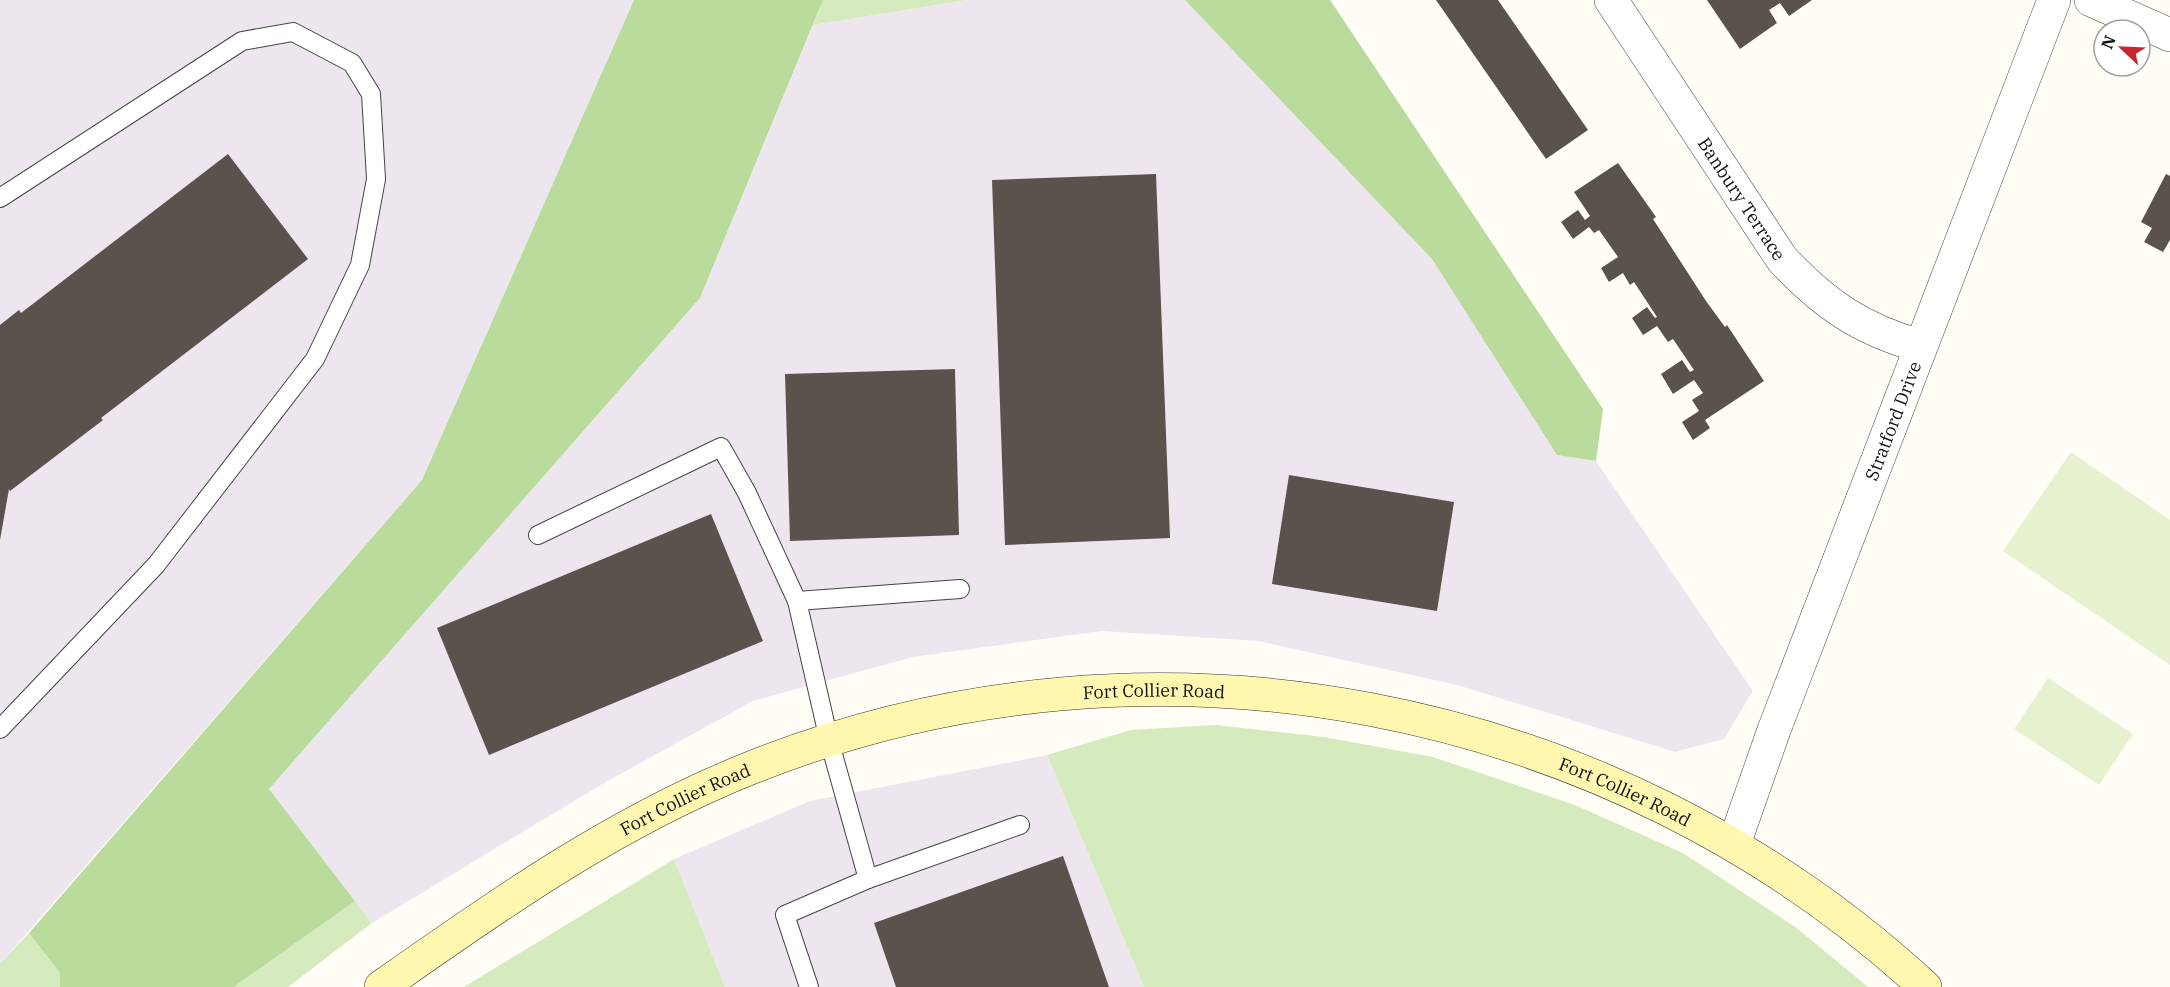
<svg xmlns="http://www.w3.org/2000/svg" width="2170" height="987" viewBox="0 0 2170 987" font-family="'IBM Plex Serif',serif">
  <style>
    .industrial { fill: #eee6ef }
    .green { fill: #d5ebbd }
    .forest { fill: #b9dc9c }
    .pitch { fill: #e6f2cf }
    .building { fill: #5a524d }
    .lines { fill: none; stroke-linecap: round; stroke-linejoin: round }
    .lane-casing { stroke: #444; stroke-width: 20 }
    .street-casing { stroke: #444; stroke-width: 34 }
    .secondary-casing { stroke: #333; stroke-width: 34 }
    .lane { stroke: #fff; stroke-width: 18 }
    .street { stroke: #fff; stroke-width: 33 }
    .secondary { stroke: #fff6b0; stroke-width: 33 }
    .labels { text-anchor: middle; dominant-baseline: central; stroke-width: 6; stroke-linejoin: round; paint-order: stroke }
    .street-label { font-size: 18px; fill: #111; stroke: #fff }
  </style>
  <rect width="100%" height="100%" fill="#fffdf5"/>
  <g class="industrial">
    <path d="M0,0H634L422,480L0,964Z"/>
    <path d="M967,0H1185L1432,259L1557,455L1596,461L1753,691L1724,739L1675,752L1457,685L1258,641L1102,631L913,657L753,701L606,782L372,923L269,789L700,298L813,25Z"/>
    <path d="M1047,755L1144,987H725L674,859L810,801Z"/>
  </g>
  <g class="green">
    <path d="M823,0H967L813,25Z"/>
    <path d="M1215,725L1324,737L1433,757L1575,805L1683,853L1798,929L1868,987H1144L1047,755L1131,730Z"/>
    <path d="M674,859L725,987H464Z"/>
    <path d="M355,901L372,923L288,987H234Z"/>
    <path d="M29,933L60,973V987H0V964Z"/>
  </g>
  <g class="forest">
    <path d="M634,0H823L700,298L269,789L355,901L234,987H60V973L29,933L422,480Z"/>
    <path d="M1185,0H1330L1603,409L1596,461L1557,455L1432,259Z"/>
  </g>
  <g class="pitch">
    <path d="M2071,452L2170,520V665L2003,551Z"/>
    <path d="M2048,678L2133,734L2099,785L2014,729Z"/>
  </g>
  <g class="building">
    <path d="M1436,0H1498L1588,130L1546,159Z"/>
    <path d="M1707,0H1812L1789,16L1780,3L1769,10L1777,23L1740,49Z"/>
    <path d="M228,154L308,259L101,418L103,420L10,491L9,489L0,540V325L19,310L21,313Z"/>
    <path d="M1618,163L1656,217L1653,219L1706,301L1725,327L1727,325L1764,381L1705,420L1710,428L1693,440L1682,422L1699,411L1692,400L1703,393L1694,380L1673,394L1661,374L1682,360L1690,372L1694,370L1673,339L1668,342L1657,326L1643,335L1632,318L1647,307L1655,318L1657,317L1634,282L1630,285L1623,273L1609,282L1601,268L1618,257L1599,230L1594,233L1589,227L1573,239L1561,222L1578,210L1585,220L1590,216L1574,192Z"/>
    <path d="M1156,174L1170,538L1005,545L992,180Z"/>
    <path d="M2166,174L2170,176V240L2163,252L2144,242L2152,228L2141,222Z"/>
    <path d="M955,369L959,535L790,541L785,374Z"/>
    <path d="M1289,475L1454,502L1437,611L1272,584Z"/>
    <path d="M711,514L763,641L489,755L437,628Z"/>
    <path d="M1063,856L1109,987H896L874,923Z"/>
  </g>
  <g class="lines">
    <defs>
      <g id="lane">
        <path d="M0,198L242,41L293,32L352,63L371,94L376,179L360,265L315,359L156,565L0,729"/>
        <path d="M538,535L721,447L747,493L797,601"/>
        <path d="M960,589L797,601L829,740L868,879L1020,825"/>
        <path d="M809,987L785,915L868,879"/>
      </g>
      <g id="street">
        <path id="s1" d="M1611,0L1782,259C1824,304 1860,329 1920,346"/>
        <path d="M2091,0L2170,35"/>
        <path id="s2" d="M1734,844L1774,730L2054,0"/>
      </g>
      <g id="secondary">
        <path id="s3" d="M381,987C500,903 617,821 753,767C1149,609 1612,698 1925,987"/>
      </g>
    </defs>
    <use href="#lane" class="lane-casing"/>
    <use href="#street" class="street-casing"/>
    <use href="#secondary" class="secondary-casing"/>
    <use href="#lane" class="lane"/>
    <use href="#street" class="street"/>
    <use href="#secondary" class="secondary"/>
  </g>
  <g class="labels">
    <g class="street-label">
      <text stroke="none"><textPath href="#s1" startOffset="238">Banbury Terrace</textPath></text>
      <text stroke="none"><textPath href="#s2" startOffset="452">Stratford Drive</textPath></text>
      <text stroke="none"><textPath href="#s3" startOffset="844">Fort Collier Road</textPath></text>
      <text stroke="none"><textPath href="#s3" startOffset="1330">Fort Collier Road</textPath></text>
      <text stroke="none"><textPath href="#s3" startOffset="358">Fort Collier Road</textPath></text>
    </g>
  </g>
  <g transform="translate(2122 48) rotate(293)"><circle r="28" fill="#ffffff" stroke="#a0a0a0" stroke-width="1.5"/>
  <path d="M0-4.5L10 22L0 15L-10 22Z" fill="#c4262e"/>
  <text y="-9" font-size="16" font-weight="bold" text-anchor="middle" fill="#111111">N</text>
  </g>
</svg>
